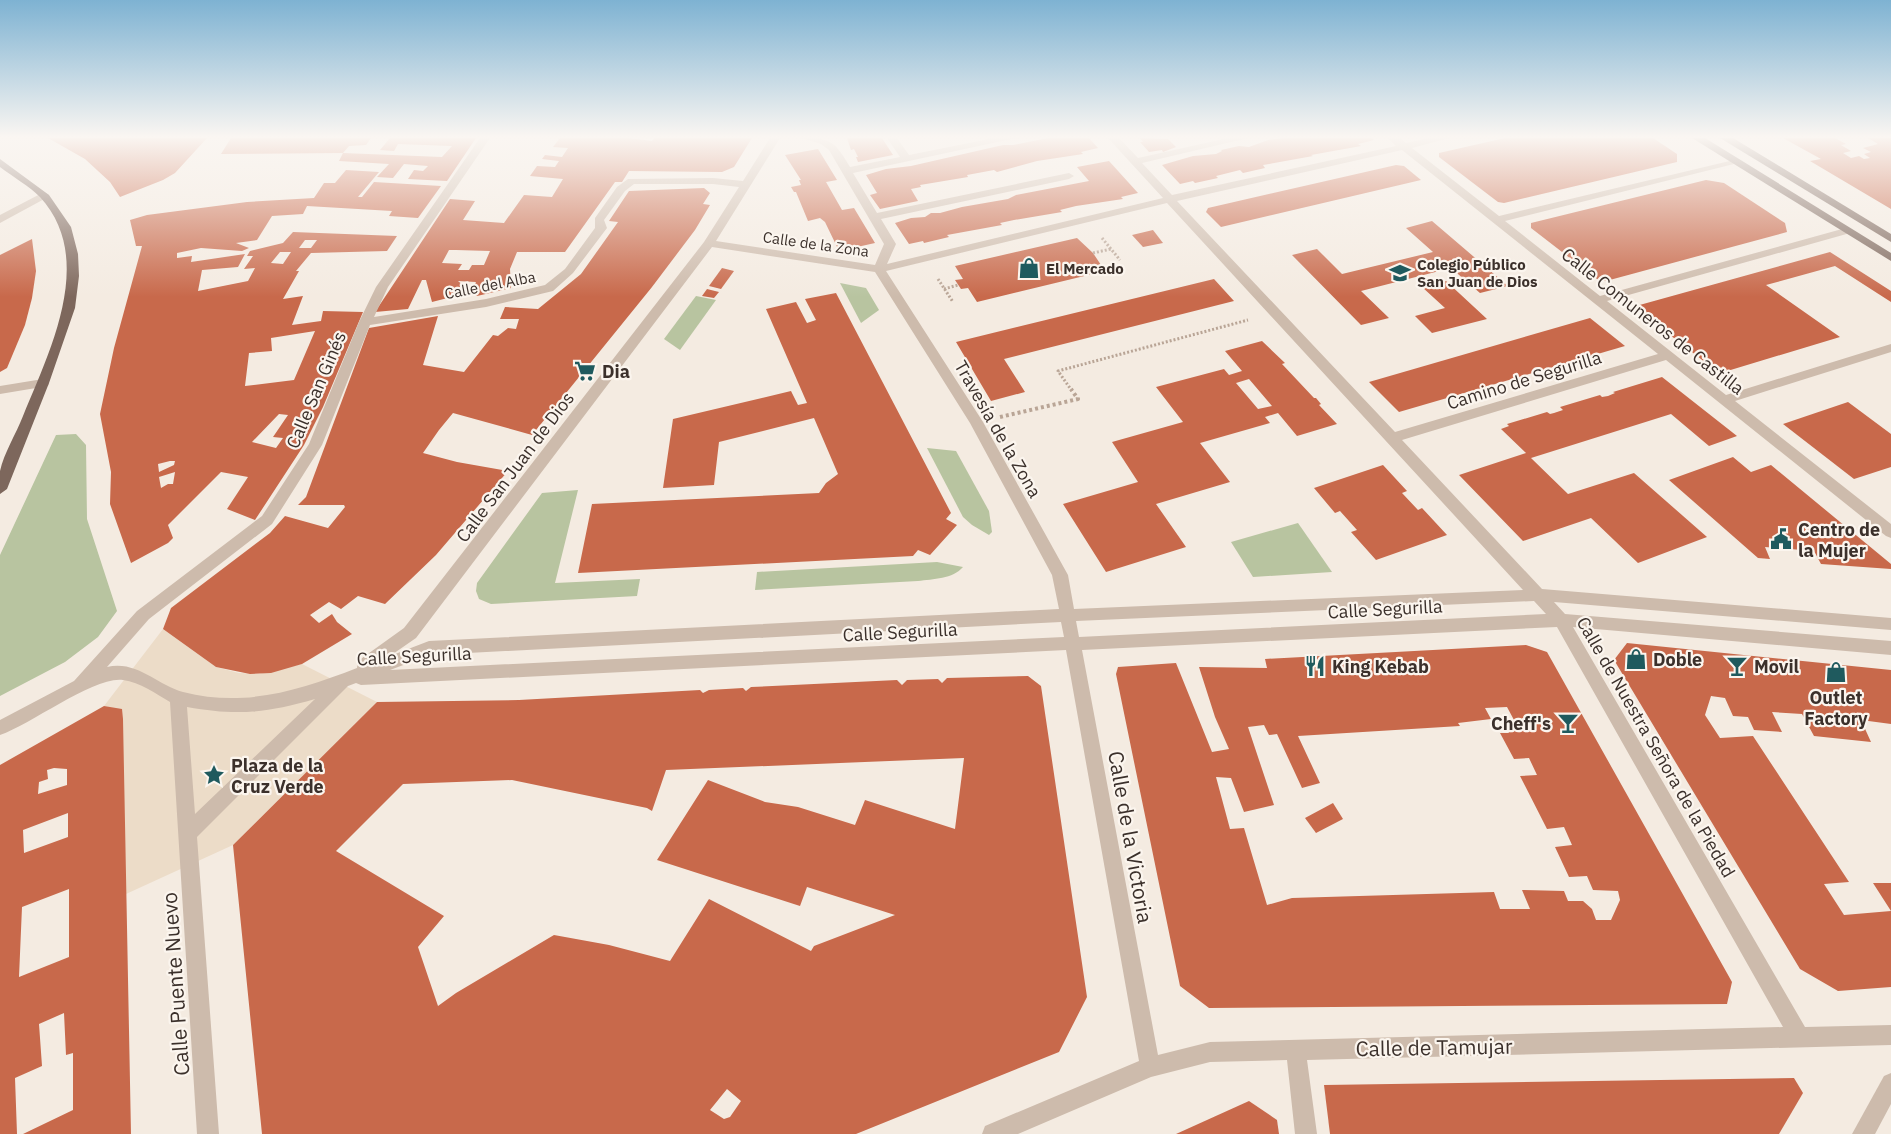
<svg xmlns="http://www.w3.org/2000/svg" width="1891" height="1134" viewBox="0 0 1891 1134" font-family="'IBM Plex Sans',sans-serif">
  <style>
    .green { fill: #b8c4a0 }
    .plaza { fill: #ecdcc8 }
    .building { fill: #c8694b; fill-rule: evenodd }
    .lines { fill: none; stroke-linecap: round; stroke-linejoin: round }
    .path-far1 { stroke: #b9a596; stroke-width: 3; stroke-dasharray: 2 2; stroke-linecap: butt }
    .path { stroke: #b9a596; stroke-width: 4; stroke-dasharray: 3 3; stroke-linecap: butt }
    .street { fill: #cdbbac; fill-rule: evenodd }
    .primary { fill: #7d675c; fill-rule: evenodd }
    .labels { text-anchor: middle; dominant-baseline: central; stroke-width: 4.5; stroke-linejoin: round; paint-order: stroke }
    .far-street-label { font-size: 15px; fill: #3b302b; stroke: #fbf5ee }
    .far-poi-label { font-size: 15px; font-weight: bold; fill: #3b302b; stroke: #fbf5ee; text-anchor: start }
    .street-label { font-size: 18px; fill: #3b302b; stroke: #fbf5ee }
    .poi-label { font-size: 18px; font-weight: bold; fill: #3b302b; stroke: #fbf5ee; text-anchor: start }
    .near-street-label { font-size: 21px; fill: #3b302b; stroke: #fbf5ee }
  </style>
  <rect width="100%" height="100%" fill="#f4ebe1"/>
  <g class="green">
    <path d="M840,283L866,288L879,310L861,323Z"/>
    <path d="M696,296L716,300L680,350L664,339Z"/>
    <path d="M76,434L86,445L87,519L117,611L98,637L65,662L0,696V555L56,435Z"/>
    <path d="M927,448L956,451L989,511L992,532L989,535L972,525L963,517Z"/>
    <path d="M578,490L555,583L640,579L637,596L491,604L479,599L476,591L477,583L542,493Z"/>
    <path d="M1298,523L1332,572L1253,577L1231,542Z"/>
    <path d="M937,562L963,567C953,579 933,579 918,581L755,590L757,572Z"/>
  </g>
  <path class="plaza" d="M163,629L216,667L239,673L259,674L302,664L377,702L233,845L126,894L122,710L104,706Z"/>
  <g class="building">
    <path d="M48,138H207L175,173L163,180L120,197L110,182L85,159Z"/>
    <path d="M231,138H371L366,145L349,146L343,153L221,154Z"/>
    <path d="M390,138H476L447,181L408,179L414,170L423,171L428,166L404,164L393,178L377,177L389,164L339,161L343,153L442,157L452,146L398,144L394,151L380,150Z"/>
    <path d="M560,138H629L652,141L654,138H752L734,167L722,172L629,171L622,182H615L565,252H517L510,269L511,288L477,296L471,292L476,282L458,281L471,292L432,302L426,280H422L408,309L375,312L450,199L475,201L463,220L504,223L524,195L552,197L563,179L530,176L537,166L555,167L559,161L542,159L545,155L562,157L568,148L553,147ZM449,250H456L490,251L484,265H472L469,270H458L462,264L442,263Z"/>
    <path d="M847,138H882L893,155L858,162L856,157H858L854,149L851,150Z"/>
    <path d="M1048,138H1089L1098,148L1081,152L1083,154L1037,161L997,172L994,170L967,175L968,177L920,185L921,187L911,189L918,201L880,209L870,195L877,193L866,175L886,169L911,166L1003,145H1013Z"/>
    <path d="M1140,138L1168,139L1176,147L1163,152L1162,150L1149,152L1140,142H1143Z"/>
    <path d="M1284,138H1371L1374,140L1358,144L1361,146L1311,155L1313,156L1263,165L1265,168L1243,173L1240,170L1216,176L1218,178L1195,183L1193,181L1180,184L1162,165L1193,156L1216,154L1222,151L1221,150L1239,146L1249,147L1268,140Z"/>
    <path d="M1505,138H1653L1677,154V162L1504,203L1498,202L1439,157V153Z"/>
    <path d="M1783,138H1835L1846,144L1841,145L1851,151L1843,153L1851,158L1859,156L1864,159L1870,158L1864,154L1871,152L1863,148L1878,144L1868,138H1891V209L1810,161L1821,159Z"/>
    <path d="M818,149L837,180L826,182L842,210L854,208L875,243L839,251L825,222L820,218L808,221L796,192H794L791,187L801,185L799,180H801L785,155Z"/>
    <path d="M1109,161L1138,193L1121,197L1123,199L1076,206L1060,210L1062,212L1014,220L1000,223L1002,225L947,235L949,237L924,243L923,241L909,244L895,223L911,218L925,217L931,213H940L962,207L1008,199L1016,195L1089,181L1077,167Z"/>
    <path d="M1396,165L1404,166L1421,180L1221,227L1206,212L1208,208Z"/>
    <path d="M346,170L379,172L358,197H362L374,182L441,186L418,218L389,216L392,211L307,206L303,214L272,216L257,240L236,243L249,248L242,251L201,248L177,253V258L192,256L191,262L245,254L238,267L202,270L198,291L248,281L255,268L244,269L253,256H247L250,251L283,243L293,232L397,236L387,251L311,253L296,271H299L283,299L303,296L292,325L321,321L323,311L363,312L323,407L304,445L255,520L227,509L248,477L221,472L168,525L173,538L168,543L131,563L110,504L111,472L100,414L114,348L142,246H136L130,220L147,215L247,202L314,198L324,183H335ZM305,240H317L311,248H299ZM280,252H291L283,264L271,263ZM315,331L294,380L245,386L249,353L272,351L271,338ZM279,414L288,415L273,437L283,438L276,448L252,442ZM170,461H175L174,465L159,472L158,464ZM175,472L173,484H168L161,488L159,477Z"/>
    <path d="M1706,180L1724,183L1785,223L1787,232L1606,281L1597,279L1531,228V223Z"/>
    <path d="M704,188L710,193L703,204L710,205L695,230L652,287L532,435L453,413L439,430L423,453L457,462L508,471L436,555L385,604L358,596L341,609L329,602L310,615L319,623L332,614L337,622L352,634L302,664L271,673L250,674L216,667L163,629L171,608L270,533L285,516L328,528L345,507L344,505H298L306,497L369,328L438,316L423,365L464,372L493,335L498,336L508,328L516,329L519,319H500L505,307L538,309L581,274L618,222L609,221L629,191Z"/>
    <path d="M1432,221L1508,286L1480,293L1451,268L1361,291L1389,318L1361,325L1292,255L1317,249L1342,274L1433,252L1406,228Z"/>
    <path d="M1153,230L1163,243L1143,247L1132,235Z"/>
    <path d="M1077,238L1093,253L1105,271L977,302L968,288L961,289L955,280L963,279L955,266Z"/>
    <path d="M32,239L36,271L32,298L25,325L7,368L0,372V255Z"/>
    <path d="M1830,252L1891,291V302L1835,266L1766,285L1840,337L1724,372L1715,370L1638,310L1636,306Z"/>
    <path d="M722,268L734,271L721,289L709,286Z"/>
    <path d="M1214,279L1234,301L1004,359L1025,392L991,401L956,342Z"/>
    <path d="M1446,281L1487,319L1432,333L1415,316L1445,308L1422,287Z"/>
    <path d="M707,289L719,292L714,298L702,296Z"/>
    <path d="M836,293L951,513L946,519L957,525L930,555L918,550L913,556L578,573L592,504L819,493L826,483L838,474L814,418L719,442L714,485L663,488L673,419L791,391L798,405L807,403L766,309L796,302L807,323L816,320L805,299Z"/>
    <path d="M1590,318L1625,346L1399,412L1369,382Z"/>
    <path d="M1262,341L1285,363L1282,364L1314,398H1316L1321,404L1319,405L1337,424L1297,436L1278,413L1265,417L1270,423L1200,443L1230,482L1156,504L1186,547L1106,572L1063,504L1138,482L1112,442L1183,422L1156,387L1224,369L1229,375L1242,371L1225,351ZM1249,379L1272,406L1258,409L1236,383Z"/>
    <path d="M1662,377L1737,436L1709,446L1671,414L1531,458L1568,494L1634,473L1707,537L1638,563L1591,518L1523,541L1459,475L1526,453L1501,429L1509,426L1507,424L1547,412L1550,414L1554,413L1563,410L1560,407L1600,395L1602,397L1608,396L1615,393L1613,392Z"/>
    <path d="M1848,402L1891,434V467L1854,479L1783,424Z"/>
    <path d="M1733,457L1751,472L1771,465L1891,564V569L1821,564L1814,551L1765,547L1770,559L1758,558L1669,480Z"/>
    <path d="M1383,465L1407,491L1402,493L1418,510L1422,508L1447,535L1376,560L1351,532L1357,530L1340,511L1335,513L1314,488Z"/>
    <path d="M1627,643L1891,670V724L1861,720L1871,742L1814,736L1802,714L1772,712L1782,732L1754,730L1748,717L1733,716L1725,698L1711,696L1705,715L1720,738L1753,736L1849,882L1824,884L1844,915L1891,911L1873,883H1891V987L1838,991L1800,969L1614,660Z"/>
    <path d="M1526,645L1547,652L1732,982L1727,1004L1209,1008L1180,986L1116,674L1118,667L1176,663L1212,752L1229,749L1215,717L1199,667L1267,668L1265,659ZM1507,707L1514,720L1504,721L1509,733H1500L1514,759L1529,758L1537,775L1520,776L1547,829L1564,827L1572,845L1555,847L1569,877L1587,876L1593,890L1618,891L1620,900L1611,920H1596L1592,909L1583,901H1568L1564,891L1522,890L1530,909H1500L1494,892L1292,898L1267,905L1244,828L1230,829L1216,777L1231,778L1244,812L1274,805L1248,727L1264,725L1269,735L1277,734L1302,788L1320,783L1298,736L1460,726L1458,723L1491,719L1485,708Z"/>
    <path d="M1028,676L1041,686L1087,997L1059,1052L856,1134H262L233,845L377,702L519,700L700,690L703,693L709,690L743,688L746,691L751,687L897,680L902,685L907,680L938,679L942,683L947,678ZM964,758L955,829L865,800L855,825L798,807L765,802L708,780L657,860L800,906L807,887L895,915L814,946L811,951L709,899L670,961L609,945L554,935L456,993L438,1006L418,947L444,916L336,851L403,784L512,780L647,808L652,811L666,770ZM727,1089L741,1101L730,1117L724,1119L710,1110Z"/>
    <path d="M104,706L122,709L123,719L131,1134H23L73,1110V1053L66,1055L64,1013L39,1024L42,1066L15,1078L17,1134H0V765ZM54,768L67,769V785L38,794L39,782L48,779L47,770ZM68,813V837L24,853L23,830ZM69,889V957L19,977L22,907Z"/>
    <path d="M1333,803L1343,819L1316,833L1305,818Z"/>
    <path d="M1794,1078L1803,1093L1779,1134H1330L1324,1085Z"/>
    <path d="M1249,1101L1277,1120L1279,1134H1176Z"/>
  </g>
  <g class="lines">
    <g class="path-far1">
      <path d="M1102,238L1120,260"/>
      <path d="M1093,253L1111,249"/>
      <path d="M938,279L953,302"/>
      <path d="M944,289L958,285"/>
      <path d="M1072,391L1058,371L1248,320"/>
    </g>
    <path class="path" d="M1000,417L1078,399L1071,389"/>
    <g class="street">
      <path d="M480,138H490L388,287L374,317L486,299L545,285L565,269L595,228V218L617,187L628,179L713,178L743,181L770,138H780L716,241L875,265L884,244L829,150L821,144L802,138C832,138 835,142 850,167L900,157L887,138H897L909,155L994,138H1016L853,173L877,213L1069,173L1074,176L1069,179L881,219L896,244L887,264L1163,198L1108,138H1119L1138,158L1228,138H1248L1142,163L1172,195L1396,146L1388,138H1400L1406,143L1429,138H1449L1412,148L1499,216L1738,159V163L1505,221L1600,296L1842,229H1850V233L1607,301L1726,395L1891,344V352L1735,401L1891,524V538L1886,536L1666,360L1402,440L1542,589L1891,618V630L1554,602L1565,614L1891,641V655L1573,627L1805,1027L1891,1025V1045L1307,1060L1317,1134H1295L1287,1060L1210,1062L1151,1077L1018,1134H982L985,1126L1139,1061L1066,650L361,685L356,683L348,686L197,837L219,1134H197L170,702C156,694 140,682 123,680C94,676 32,724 0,735V720L74,681L137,611L262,516L309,444L359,322L376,287ZM1402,150L1658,354L1395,432L1177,201ZM634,184H713L739,187L704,242L404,628L358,661L357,668C300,690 245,708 183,692C157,685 137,660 107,667L149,619L272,524L322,445L370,325L486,307L553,291L573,273L607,228L604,220L625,191ZM1167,203L1523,590L1074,609L1068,575L983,422L886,271ZM712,247L875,272L970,423L1052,575L1059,609L429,641L390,656L416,638ZM1534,601L1546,614L1079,637L1076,621ZM1061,622L1064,637L390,670L430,655ZM1557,627L1783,1027L1210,1042L1158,1055L1082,650ZM315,699L195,814L187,707C237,716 266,713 315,699Z"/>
      <path d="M44,192L49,195L48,197L0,223V215Z"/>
      <path d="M43,379L48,380L49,383L48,386L0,394V386Z"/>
      <path d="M1891,1073V1104L1875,1134H1852L1884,1076Z"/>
    </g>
    <g class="primary">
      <path d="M1692,138H1705L1891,253V261Z"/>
      <path d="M1720,138H1733L1891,234V242Z"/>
      <path d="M0,159L49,195L71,227L78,254L79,276L75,308L49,383L7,489L0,494C0,487 0,478 0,471C4,453 16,434 23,416C49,352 97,259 40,197C29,186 13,177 0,167Z"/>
    </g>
  </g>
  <linearGradient id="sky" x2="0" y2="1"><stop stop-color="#7eb2d2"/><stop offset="0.46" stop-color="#faf6f2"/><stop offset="1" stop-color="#faf6f2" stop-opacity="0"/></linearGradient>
  <rect width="1891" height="297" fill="url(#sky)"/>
  <defs>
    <symbol id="shop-bare" viewBox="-9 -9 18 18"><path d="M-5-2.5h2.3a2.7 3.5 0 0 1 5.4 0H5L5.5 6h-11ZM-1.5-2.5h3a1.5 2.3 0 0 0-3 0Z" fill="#1f5a5e" stroke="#fbf5ee" stroke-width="2.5" paint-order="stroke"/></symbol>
    <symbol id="school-bare" viewBox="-9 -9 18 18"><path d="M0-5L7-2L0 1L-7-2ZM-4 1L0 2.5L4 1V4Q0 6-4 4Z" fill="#1f5a5e" stroke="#fbf5ee" stroke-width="2.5" paint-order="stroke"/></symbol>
    <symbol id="supermarket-bare" viewBox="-9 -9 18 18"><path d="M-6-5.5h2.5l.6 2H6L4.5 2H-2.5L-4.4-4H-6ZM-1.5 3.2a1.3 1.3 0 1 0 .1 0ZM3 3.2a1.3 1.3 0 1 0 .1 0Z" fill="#1f5a5e" stroke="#fbf5ee" stroke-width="2.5" paint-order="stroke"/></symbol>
    <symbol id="civic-bare" viewBox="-9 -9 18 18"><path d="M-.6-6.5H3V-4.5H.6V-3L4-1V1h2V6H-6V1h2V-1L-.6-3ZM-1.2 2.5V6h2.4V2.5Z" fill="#1f5a5e" stroke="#fbf5ee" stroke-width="2.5" paint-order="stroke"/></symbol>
    <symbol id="restaurant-bare" viewBox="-9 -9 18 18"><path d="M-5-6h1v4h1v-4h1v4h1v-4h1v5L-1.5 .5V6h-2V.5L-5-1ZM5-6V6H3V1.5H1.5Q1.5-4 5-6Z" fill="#1f5a5e" stroke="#fbf5ee" stroke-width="2.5" paint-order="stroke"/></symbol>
    <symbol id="bar-bare" viewBox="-9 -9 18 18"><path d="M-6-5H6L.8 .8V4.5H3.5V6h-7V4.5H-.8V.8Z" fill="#1f5a5e" stroke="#fbf5ee" stroke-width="2.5" paint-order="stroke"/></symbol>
    <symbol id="sight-bare" viewBox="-9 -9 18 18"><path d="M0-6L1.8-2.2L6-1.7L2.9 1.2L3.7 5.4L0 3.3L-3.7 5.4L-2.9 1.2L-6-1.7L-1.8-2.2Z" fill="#1f5a5e" stroke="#fbf5ee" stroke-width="2.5" paint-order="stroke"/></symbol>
  </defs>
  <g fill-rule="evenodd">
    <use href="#shop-bare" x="1014" y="253" width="30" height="30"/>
    <use href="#school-bare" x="1385" y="258" width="30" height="30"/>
    <use href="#supermarket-bare" x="570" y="356" width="30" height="30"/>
    <use href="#civic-bare" x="1766" y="524" width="30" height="30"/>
    <use href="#shop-bare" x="1621" y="644" width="30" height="30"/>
    <use href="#restaurant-bare" x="1300" y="651" width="30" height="30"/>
    <use href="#bar-bare" x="1722" y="651" width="30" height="30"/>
    <use href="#shop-bare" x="1821" y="657" width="30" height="30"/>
    <use href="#bar-bare" x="1553" y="708" width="30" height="30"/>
    <use href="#sight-bare" x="199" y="760" width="30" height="30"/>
  </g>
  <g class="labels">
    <g class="far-street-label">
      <text transform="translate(816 244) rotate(8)">Calle de la Zona</text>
      <text transform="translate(490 285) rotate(-11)">Calle del Alba</text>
    </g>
    <g class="far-poi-label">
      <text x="1417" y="264">Colegio Público<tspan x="1417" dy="17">San Juan de Dios</tspan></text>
      <text x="1046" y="268">El Mercado</text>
    </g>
    <g class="street-label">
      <text transform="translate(1653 321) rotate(38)">Calle Comuneros de Castilla</text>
      <text transform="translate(1524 380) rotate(-17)">Camino de Segurilla</text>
      <text transform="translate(316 390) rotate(-67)">Calle San Ginés</text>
      <text transform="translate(998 429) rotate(60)">Travesía de la Zona</text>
      <text transform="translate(515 467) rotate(-53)">Calle San Juan de Dios</text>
      <text transform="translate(1385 609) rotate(-3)">Calle Segurilla</text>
      <text transform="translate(900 632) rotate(-3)">Calle Segurilla</text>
      <text transform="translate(414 656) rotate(-3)">Calle Segurilla</text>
      <text transform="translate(1656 747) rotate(60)">Calle de Nuestra Señora de la Piedad</text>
    </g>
    <g class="poi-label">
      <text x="602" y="371">Dia</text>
      <text x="1798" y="529">Centro de<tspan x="1798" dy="21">la Mujer</tspan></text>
      <text x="1653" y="659">Doble</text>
      <text x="1332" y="666">King Kebab</text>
      <text x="1754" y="666">Movil</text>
      <text x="1836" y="697" text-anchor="middle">Outlet<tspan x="1836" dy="21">Factory</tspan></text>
      <text x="1551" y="723" text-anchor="end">Cheff's</text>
      <text x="231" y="765">Plaza de la<tspan x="231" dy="21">Cruz Verde</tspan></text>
    </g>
    <g class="near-street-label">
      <text transform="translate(1131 837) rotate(80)">Calle de la Victoria</text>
      <text transform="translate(175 984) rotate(-94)">Calle Puente Nuevo</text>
      <text transform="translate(1434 1047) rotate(-1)">Calle de Tamujar</text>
    </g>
  </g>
</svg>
